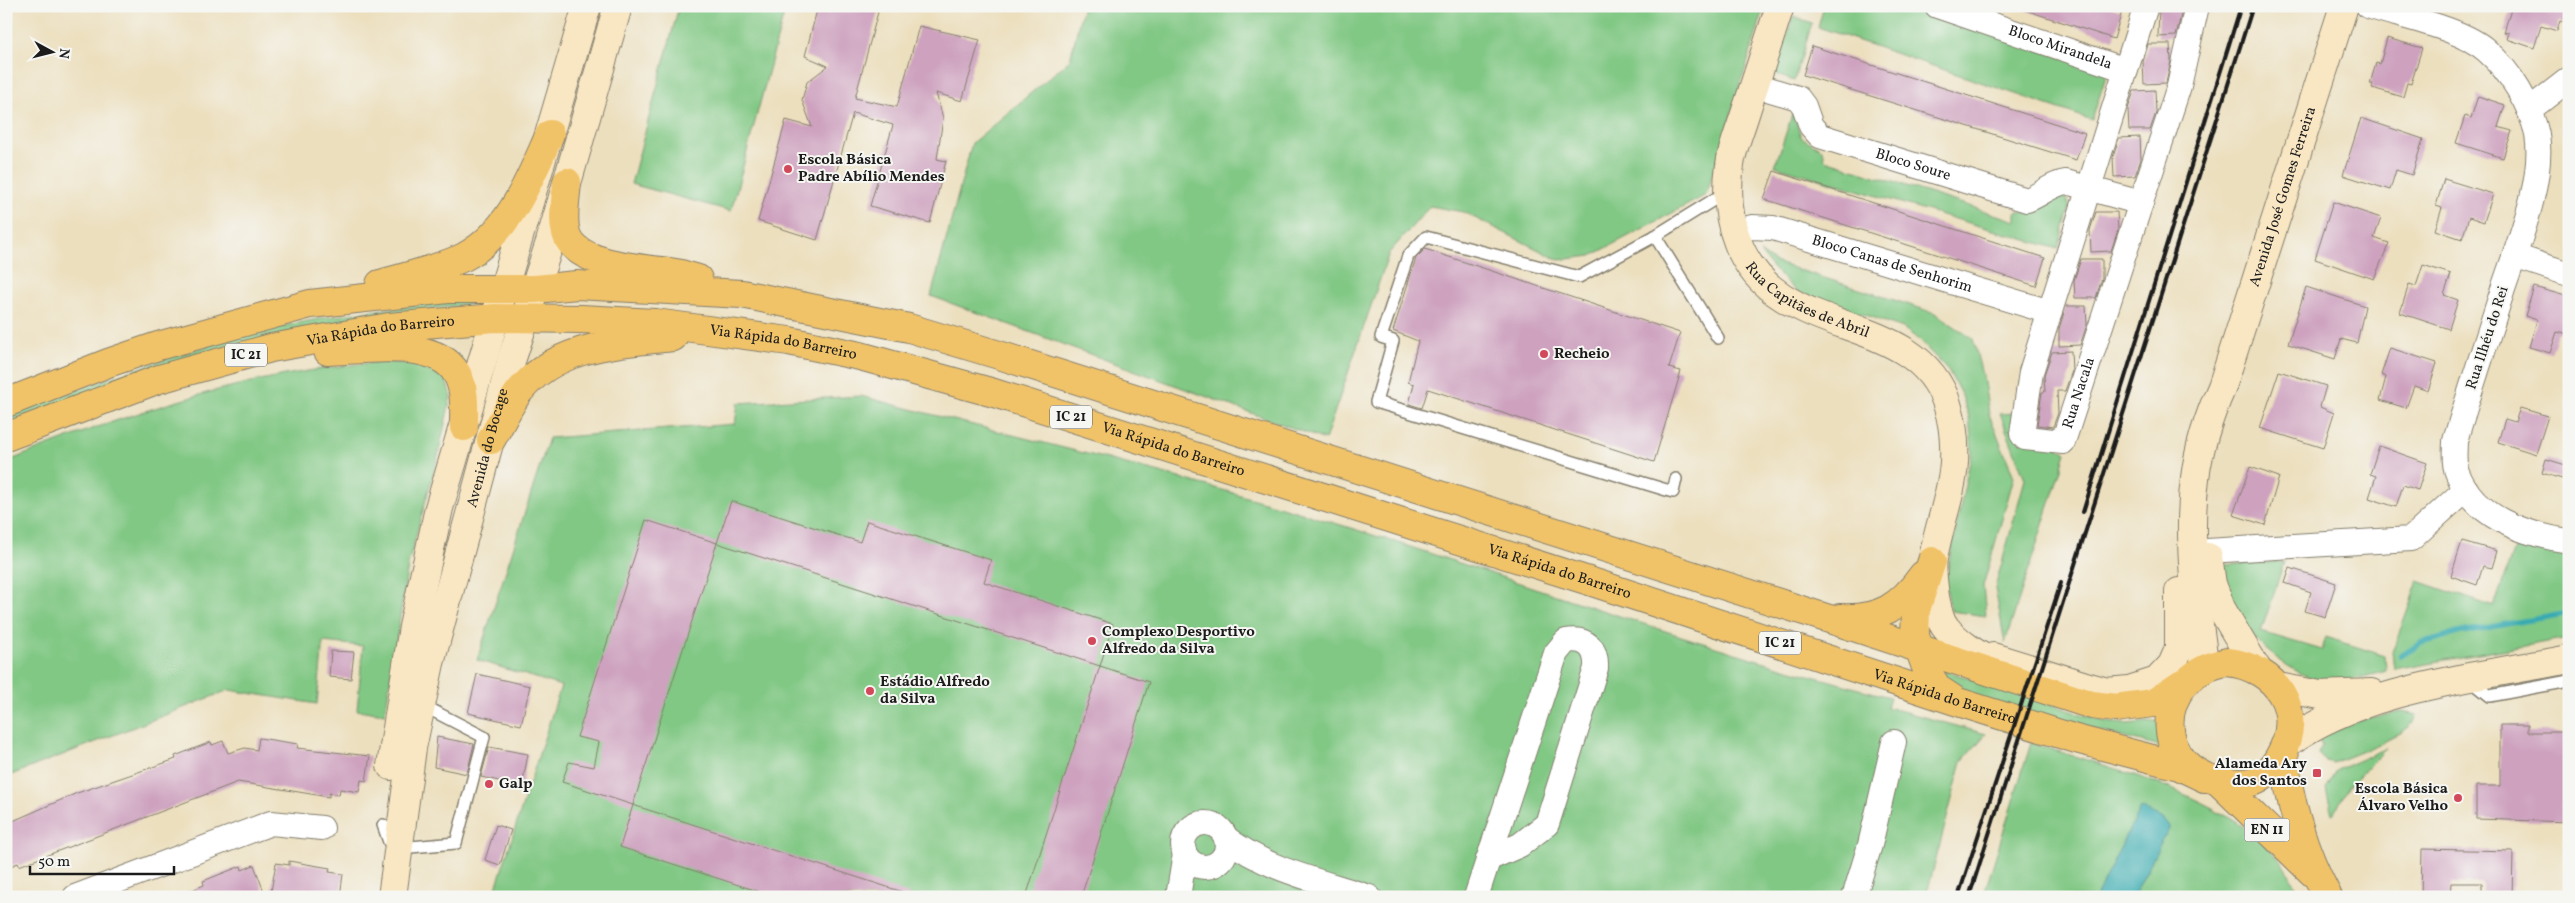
<svg xmlns="http://www.w3.org/2000/svg" width="2575" height="903" viewBox="0 0 2575 903" font-family="Vollkorn,serif">
  <style>
    .green { fill: #81c884; stroke: #4e7250 }
    .water { fill: #39abb1; stroke: #2a6466 }
    .lines { fill: none; stroke-linecap: round; stroke-linejoin: round }
    .stream { stroke: #39abb1; stroke-width: 5.5 }
    .building { fill: #cea2bf }
    .lane-casing { stroke: #847e6d; stroke-width: 14 }
    .street-casing { stroke: #847e6d; stroke-width: 26 }
    .secondary-casing { stroke: #847e6d; stroke-width: 30 }
    .primary-casing { stroke: #847e6d; stroke-width: 30 }
    .highway-casing { stroke: #847e6d; stroke-width: 30 }
    .lane { stroke: #fff; stroke-width: 11 }
    .street { stroke: #fff; stroke-width: 24 }
    .secondary { stroke: #f9e7c3; stroke-width: 28 }
    .primary { stroke: #f1c369; stroke-width: 28 }
    .highway { stroke: #f1c369; stroke-width: 28 }
    .rail { stroke: #1c1c1c; stroke-width: 4 }
    .poi-dot { fill: #d1495b; stroke: #f6f6f2; stroke-width: 2 }
    .labels { text-anchor: middle; dominant-baseline: central; stroke-width: 4; stroke-linejoin: round; paint-order: stroke }
    .shield { fill: #f6f6f2; stroke: #5d5d5c; stroke-width: 1 }
    .shield-label { font-size: 14px; font-weight: bold; fill: #1c1c1c }
    .street-label { font-size: 15px; fill: #1c1c1c; stroke: #f6f6f2 }
    .poi-label { font-size: 15px; font-weight: bold; fill: #1c1c1c; stroke: #f6f6f2; text-anchor: start }
  </style>
  <rect width="100%" height="100%" fill="#f6f6f2"/>
  <filter id="ink" filterUnits="userSpaceOnUse"><feTurbulence type="fractalNoise" baseFrequency=".02" numOctaves="2"/><feDisplacementMap in="SourceGraphic" scale="10" xChannelSelector="R" yChannelSelector="G"/><feConvolveMatrix kernelMatrix="1 2 1 2 8 2 1 2 1" color-interpolation-filters="sRGB"/></filter>
  <filter id="wash" filterUnits="userSpaceOnUse"><feTurbulence type="fractalNoise" baseFrequency=".0096" numOctaves="4" result="noise"/><feDisplacementMap in="SourceGraphic" scale="20" xChannelSelector="R" yChannelSelector="G"/><feGaussianBlur stdDeviation="1.12" result="paint"/><feColorMatrix in="noise" values="0 0 0 0 0 0 0 0 0 0 0 0 0 0 0 0 0 1.4 0 .05"/><feComposite in="paint" operator="in"/></filter>
  <g filter="url(#wash)">
    <rect width="100%" height="100%" fill="#ecdfbe"/>
    <g class="green">
      <path d="M679,6H786L731,211L631,184Z"/>
      <path d="M1083,6H1765L1706,195L1591,256L1559,260L1463,212L1430,206L1389,253L1325,440L931,296L972,143L1070,60Z"/>
      <path d="M1824,6H1907L2107,73L2092,120L1818,27Z"/>
      <path d="M1793,16L1812,23L1794,81L1775,74Z"/>
      <path d="M1793,112L1801,137L1823,150L1825,160L2016,221V212L2037,211L2056,197L2064,196L2070,207L2058,249L1775,166Z"/>
      <path d="M1760,252L1774,262L1935,313L1973,339L1984,383L1989,414L2014,477L1983,586L1986,616L1951,611L1945,581L1972,451L1969,417L1962,396L1948,370L1918,339L1903,328L1797,292L1773,269Z"/>
      <path d="M456,301L470,302L471,304L381,315L295,331L153,369L6,423V417C88,385 169,355 254,333C319,316 388,308 456,301Z"/>
      <path d="M382,362L431,365L445,378L451,396L438,456L408,565L385,714L357,710L363,646L323,642L317,704L229,690L6,777V462C127,413 252,372 382,362Z"/>
      <path d="M861,396C1000,433 1140,465 1278,506C1483,566 1683,644 1890,697L1887,707L1986,734L1962,761L1926,897H493L561,686L477,660L549,438L735,424L738,403Z"/>
      <path d="M2015,413L2066,453L2005,643L1995,588L2025,479L2000,414Z"/>
      <path d="M2517,540L2569,557V638L2394,669L2392,652L2418,581L2494,607Z"/>
      <path d="M2284,562L2261,632L2322,650L2326,637L2385,656L2386,671C2367,676 2345,683 2325,681C2297,679 2251,641 2237,617C2228,602 2225,582 2219,565Z"/>
      <path d="M1934,667L2106,722L2126,724L2157,721L2172,750L1953,693Z"/>
      <path d="M2401,712L2417,715C2414,735 2352,754 2333,763L2326,761L2318,755L2321,746L2319,738L2359,720Z"/>
      <path d="M2031,743C2110,768 2225,794 2280,860C2289,871 2294,884 2299,897H1983Z"/>
      <path d="M2387,748L2348,787L2335,812L2332,814L2326,789L2337,770Z"/>
    </g>
    <path class="water" d="M2140,808L2164,819L2170,826L2133,897H2096Z"/>
    <g class="lines">
      <path class="stream" d="M2401,656L2421,643L2457,633L2569,613"/>
    </g>
    <g id="blocks">
      <g class="building">
        <path d="M818,6H857L878,12L855,98L897,107L919,26L980,40L962,101L936,93L943,118L937,159L946,161L930,223L870,206L893,125L853,113L817,240L758,221L786,120L812,127L802,100L807,82L828,66L805,56Z"/>
        <path d="M2023,6H2107L2122,11L2114,39L2022,9Z"/>
        <path d="M2159,6H2183L2176,36L2158,37Z"/>
        <path d="M2512,6H2569V25L2560,21L2557,31L2541,26L2534,48L2507,39L2509,33L2504,32Z"/>
        <path d="M2387,38L2422,48L2411,84L2407,83L2403,97L2372,88L2373,84H2370L2376,63L2380,64Z"/>
        <path d="M2148,44H2170L2171,61L2166,83L2144,84L2143,62Z"/>
        <path d="M1812,46L2085,133L2076,160L1803,75Z"/>
        <path d="M2155,90L2156,113L2150,130H2129L2128,109L2134,91Z"/>
        <path d="M2478,96L2505,105L2498,127L2512,131L2503,158L2456,143L2465,116L2471,118Z"/>
        <path d="M2361,118L2423,139L2412,175L2396,170L2390,190L2343,175Z"/>
        <path d="M2140,137L2141,159L2135,176L2114,177L2113,157L2119,138Z"/>
        <path d="M1774,171L2045,258L2036,286L1764,199Z"/>
        <path d="M2444,179L2493,194L2484,222L2469,217L2462,239L2435,230L2442,208L2436,206Z"/>
        <path d="M2333,202L2381,218L2374,238L2389,243L2374,279L2315,259Z"/>
        <path d="M2096,212H2117L2118,230L2111,251L2091,252L2090,230Z"/>
        <path d="M1425,249L1680,333L1669,368L1681,371L1654,462L1428,389L1422,408L1409,404L1414,384L1408,382L1418,341L1393,331L1416,258Z"/>
        <path d="M2081,259H2102V278L2096,298H2075L2074,280Z"/>
        <path d="M2423,265L2451,274L2444,295L2458,300L2449,329L2400,313L2409,284L2416,286Z"/>
        <path d="M2306,287L2365,306L2357,343L2341,339L2335,359L2288,344Z"/>
        <path d="M2534,287L2569,297V335L2557,332L2550,353L2529,347L2537,320L2525,316Z"/>
        <path d="M2066,306H2086L2087,325L2080,345L2059,346V329Z"/>
        <path d="M2390,348L2437,363L2428,391L2414,386L2406,408L2380,400L2386,377L2381,375Z"/>
        <path d="M2071,351L2072,371L2065,391H2057L2058,413L2053,427L2037,425L2042,392H2045L2044,375L2052,352Z"/>
        <path d="M2279,371L2326,386L2320,407L2334,413L2323,448L2260,428Z"/>
        <path d="M2520,408L2548,416L2536,454L2498,442L2505,419L2515,422Z"/>
        <path d="M2379,446L2427,463L2418,490L2403,485L2396,507L2369,498L2376,476L2370,474Z"/>
        <path d="M2546,459L2569,466V481L2542,473Z"/>
        <path d="M2250,467L2279,477L2265,525L2233,515Z"/>
        <path d="M731,501L860,542L867,521L991,560L984,582L1113,624L1100,666L717,543Z"/>
        <path d="M646,520L717,543L633,805L562,782L569,762L594,767L599,742L577,737Z"/>
        <path d="M2462,541L2497,551L2492,568L2483,566L2477,585L2451,576Z"/>
        <path d="M2290,568L2336,583L2325,617L2305,611L2311,592L2285,583Z"/>
        <path d="M331,651L354,652L351,679L329,677Z"/>
        <path d="M1100,666L1149,682L1081,897H1026Z"/>
        <path d="M477,674L530,686L521,725L468,713Z"/>
        <path d="M2500,725H2528V732H2569V822L2476,819V786H2500Z"/>
        <path d="M437,737L474,744L467,774L434,767Z"/>
        <path d="M259,738L298,744L297,748L370,756L366,781L361,780L359,792L340,789L339,795L329,793V797L238,782L19,866L18,863L6,868V824L77,793L176,759L175,756L211,742L212,745L223,741L228,753L245,748L257,750Z"/>
        <path d="M489,747L528,754L522,786L481,777Z"/>
        <path d="M633,805L909,894L908,897H776L620,847Z"/>
        <path d="M496,825L511,830L500,865L485,860Z"/>
        <path d="M2422,849L2513,851L2512,897H2482V883H2451L2450,897H2421Z"/>
        <path d="M289,861L330,868L329,872L343,874L340,897H270L276,863L289,865Z"/>
        <path d="M254,865L266,897H176L204,885L203,881L241,866L242,870Z"/>
      </g>
    </g>
  </g>
  <g filter="url(#ink)">
    <use href="#blocks" fill-opacity="0" stroke="#847e6d" stroke-width="1"/>
    <g class="lines">
      <defs>
        <g id="lane">
          <path d="M1655,236L1718,338"/>
          <path d="M1676,479L1673,492L1376,402L1393,341L1381,337L1408,256L1426,237L1579,277L1655,236L1728,191"/>
          <path d="M2470,680L2490,696L2569,681"/>
          <path d="M383,825L389,842L399,848L456,843L484,737L422,705"/>
        </g>
        <g id="street">
          <path id="s1" d="M1937,6L2126,70"/>
          <path id="s2" d="M2146,6L2031,372L2022,434L2025,438L2063,442L2179,86L2197,6"/>
          <path d="M2368,6C2401,17 2462,28 2487,51C2510,71 2531,105 2537,135C2545,179 2517,247 2503,289C2487,340 2470,390 2455,441C2455,450 2453,463 2457,472C2474,518 2524,534 2569,541"/>
          <path id="s3" d="M1754,85L1798,98L1804,106L1811,126L1820,136L2027,200C2041,195 2051,184 2066,182L2141,203"/>
          <path d="M2529,110L2569,79"/>
          <path id="s4" d="M1733,232L1752,227L1773,228L2050,312"/>
          <path d="M2514,256L2569,274"/>
          <path d="M2207,551L2411,539L2466,489"/>
          <circle cx="1205" cy="845" r="22"/>
          <path d="M1226,838C1267,870 1320,881 1369,897"/>
          <path d="M75,897L271,823L322,828"/>
          <path d="M1178,897L1185,854"/>
          <path d="M1476,897L1556,653L1566,641C1587,637 1597,649 1596,668L1547,824L1520,845L1488,859"/>
          <path d="M1854,897L1870,845L1894,742"/>
        </g>
        <g id="secondary">
          <path id="s5" d="M1780,6C1768,43 1756,80 1744,117C1739,133 1732,149 1730,165C1726,192 1728,218 1738,243C1776,343 1916,308 1947,404C1953,422 1955,443 1954,462C1952,495 1938,527 1933,559C1931,571 1934,585 1935,597C1937,606 1939,620 1946,628C1961,647 1990,661 2010,674"/>
          <path d="M2208,557L2212,584L2221,608L2257,669"/>
          <path d="M1993,657L2089,687L2107,692L2129,690L2157,681L2172,665L2179,649V592"/>
          <path id="s6" d="M2205,668C2196,606 2187,540 2195,478C2199,446 2209,416 2222,387L2344,6"/>
          <path d="M2278,687L2320,695L2371,693"/>
          <path d="M2286,744C2360,688 2479,677 2569,659"/>
          <path d="M391,766L413,627L439,508L587,6"/>
          <path id="s7" d="M392,897L412,748L430,663L512,358L550,242L618,6"/>
        </g>
        <g id="primary">
          <path d="M2227,662C2277,667 2306,711 2279,757C2274,766 2265,777 2255,781C2247,784 2237,783 2229,782C2151,776 2149,675 2227,662Z"/>
          <path d="M2284,749C2287,798 2304,853 2328,897"/>
          <path d="M2219,782L2313,873"/>
        </g>
        <g id="highway">
          <path d="M567,182C566,198 561,221 567,236C579,267 648,268 676,273C683,274 691,277 698,279"/>
          <path d="M380,284C408,276 438,269 464,257C510,233 530,178 550,134"/>
          <path d="M328,351C363,350 437,337 457,374C466,390 464,409 464,427"/>
          <path d="M6,403L108,363L158,346L310,304L448,289H535L577,285L742,294L909,328L999,355L1823,617L2092,705L2115,708L2153,703L2182,684"/>
          <path id="s8" d="M6,437L159,379L271,348L389,327L495,318L581,319L655,323L789,341L860,356L994,393L1589,581L1955,701L2076,739L2179,766L2204,778"/>
          <path d="M491,440C500,425 508,407 518,393C555,345 617,343 673,337"/>
          <path d="M1932,561L1916,610L1915,636L1928,673L1938,689L1953,699"/>
          <path d="M1840,618C1880,620 1900,607 1923,575"/>
        </g>
      </defs>
      <use href="#lane" class="lane-casing"/>
      <use href="#street" class="street-casing"/>
      <use href="#secondary" class="secondary-casing"/>
      <use href="#primary" class="primary-casing"/>
      <use href="#highway" class="highway-casing"/>
      <use href="#lane" class="lane"/>
      <use href="#street" class="street"/>
      <use href="#secondary" class="secondary"/>
      <use href="#primary" class="primary"/>
      <use href="#highway" class="highway"/>
      <g class="rail">
        <path d="M2083,512L2241,6"/>
        <path d="M1958,897L2061,583"/>
        <path d="M1969,897L2253,6"/>
      </g>
    </g>
  </g>
  <g class="poi-dot">
    <circle cx="788" cy="169" r="5"/>
    <circle cx="1544" cy="354" r="5"/>
    <circle cx="1092" cy="641" r="5"/>
    <circle cx="870" cy="691" r="5"/>
    <rect x="2312" y="768" width="10" height="10" rx="2.5"/>
    <circle cx="489" cy="784" r="5"/>
    <circle cx="2458" cy="798" r="5"/>
  </g>
  <g class="labels">
    <g class="shield">
      <rect x="225" y="343.5" width="42" height="23" rx="4"/>
      <rect x="1050" y="405.5" width="42" height="23" rx="4"/>
      <rect x="1759" y="631.5" width="42" height="23" rx="4"/>
      <rect x="2244.5" y="818.5" width="45" height="23" rx="4"/>
    </g>
    <g class="shield-label">
      <text x="246" y="355">IC 21</text>
      <text x="1071" y="417">IC 21</text>
      <text x="1780" y="643">IC 21</text>
      <text x="2267" y="830">EN 11</text>
    </g>
    <g class="street-label">
      <text stroke="none"><textPath href="#s1" startOffset="130">Bloco Mirandela</textPath></text>
      <text stroke="none"><textPath href="#s3" startOffset="188">Bloco Soure</textPath></text>
      <text stroke="none"><textPath href="#s6" startOffset="486">Avenida José Gomes Ferreira</textPath></text>
      <text stroke="none"><textPath href="#s4" startOffset="165">Bloco Canas de Senhorim</textPath></text>
      <text stroke="none"><textPath href="#s5" startOffset="340">Rua Capitães de Abril</textPath></text>
      <text stroke="none"><textPath href="#s8" startOffset="391">Via Rápida do Barreiro</textPath></text>
      <text transform="translate(2488 338) rotate(-72)">Rua Ilhéu do Rei</text>
      <text stroke="none"><textPath href="#s8" startOffset="796">Via Rápida do Barreiro</textPath></text>
      <text stroke="none"><textPath href="#s2" startOffset="541">Rua Nacala</textPath></text>
      <text stroke="none"><textPath href="#s7" startOffset="460">Avenida do Bocage</textPath></text>
      <text stroke="none"><textPath href="#s8" startOffset="1201">Via Rápida do Barreiro</textPath></text>
      <text stroke="none"><textPath href="#s8" startOffset="1606">Via Rápida do Barreiro</textPath></text>
      <text stroke="none"><textPath href="#s8" startOffset="2011">Via Rápida do Barreiro</textPath></text>
    </g>
    <g class="poi-label">
      <text x="798" y="160">Escola Básica<tspan x="798" dy="17">Padre Abílio Mendes</tspan></text>
      <text x="1554" y="354">Recheio</text>
      <text x="1102" y="632">Complexo Desportivo<tspan x="1102" dy="17">Alfredo da Silva</tspan></text>
      <text x="880" y="682">Estádio Alfredo<tspan x="880" dy="17">da Silva</tspan></text>
      <text x="2307" y="764" text-anchor="end">Alameda Ary<tspan x="2307" dy="17">dos Santos</tspan></text>
      <text x="499" y="784">Galp</text>
      <text x="2448" y="789" text-anchor="end">Escola Básica<tspan x="2448" dy="17">Álvaro Velho</tspan></text>
    </g>
  </g>
  <rect width="2575" height="903" fill="none" stroke="#f6f6f2" stroke-width="25"/>
  <g transform="translate(52 52) rotate(97)" stroke="#f6f6f2" stroke-width="4" paint-order="stroke">
  <path d="M0-4L9 19L0 12L-9 19Z" fill="#1c1c1c"/>
  <text y="-8" font-size="14" font-weight="bold" text-anchor="middle" fill="#1c1c1c">N</text>
  </g>
  <path d="M30 866v8h144v-8" fill="none" stroke="#1c1c1c" stroke-width="2.5"/>
  <text x="38" y="866" font-size="15" fill="#1c1c1c" stroke="#f6f6f2" stroke-width="4" paint-order="stroke">50 m</text>
</svg>
